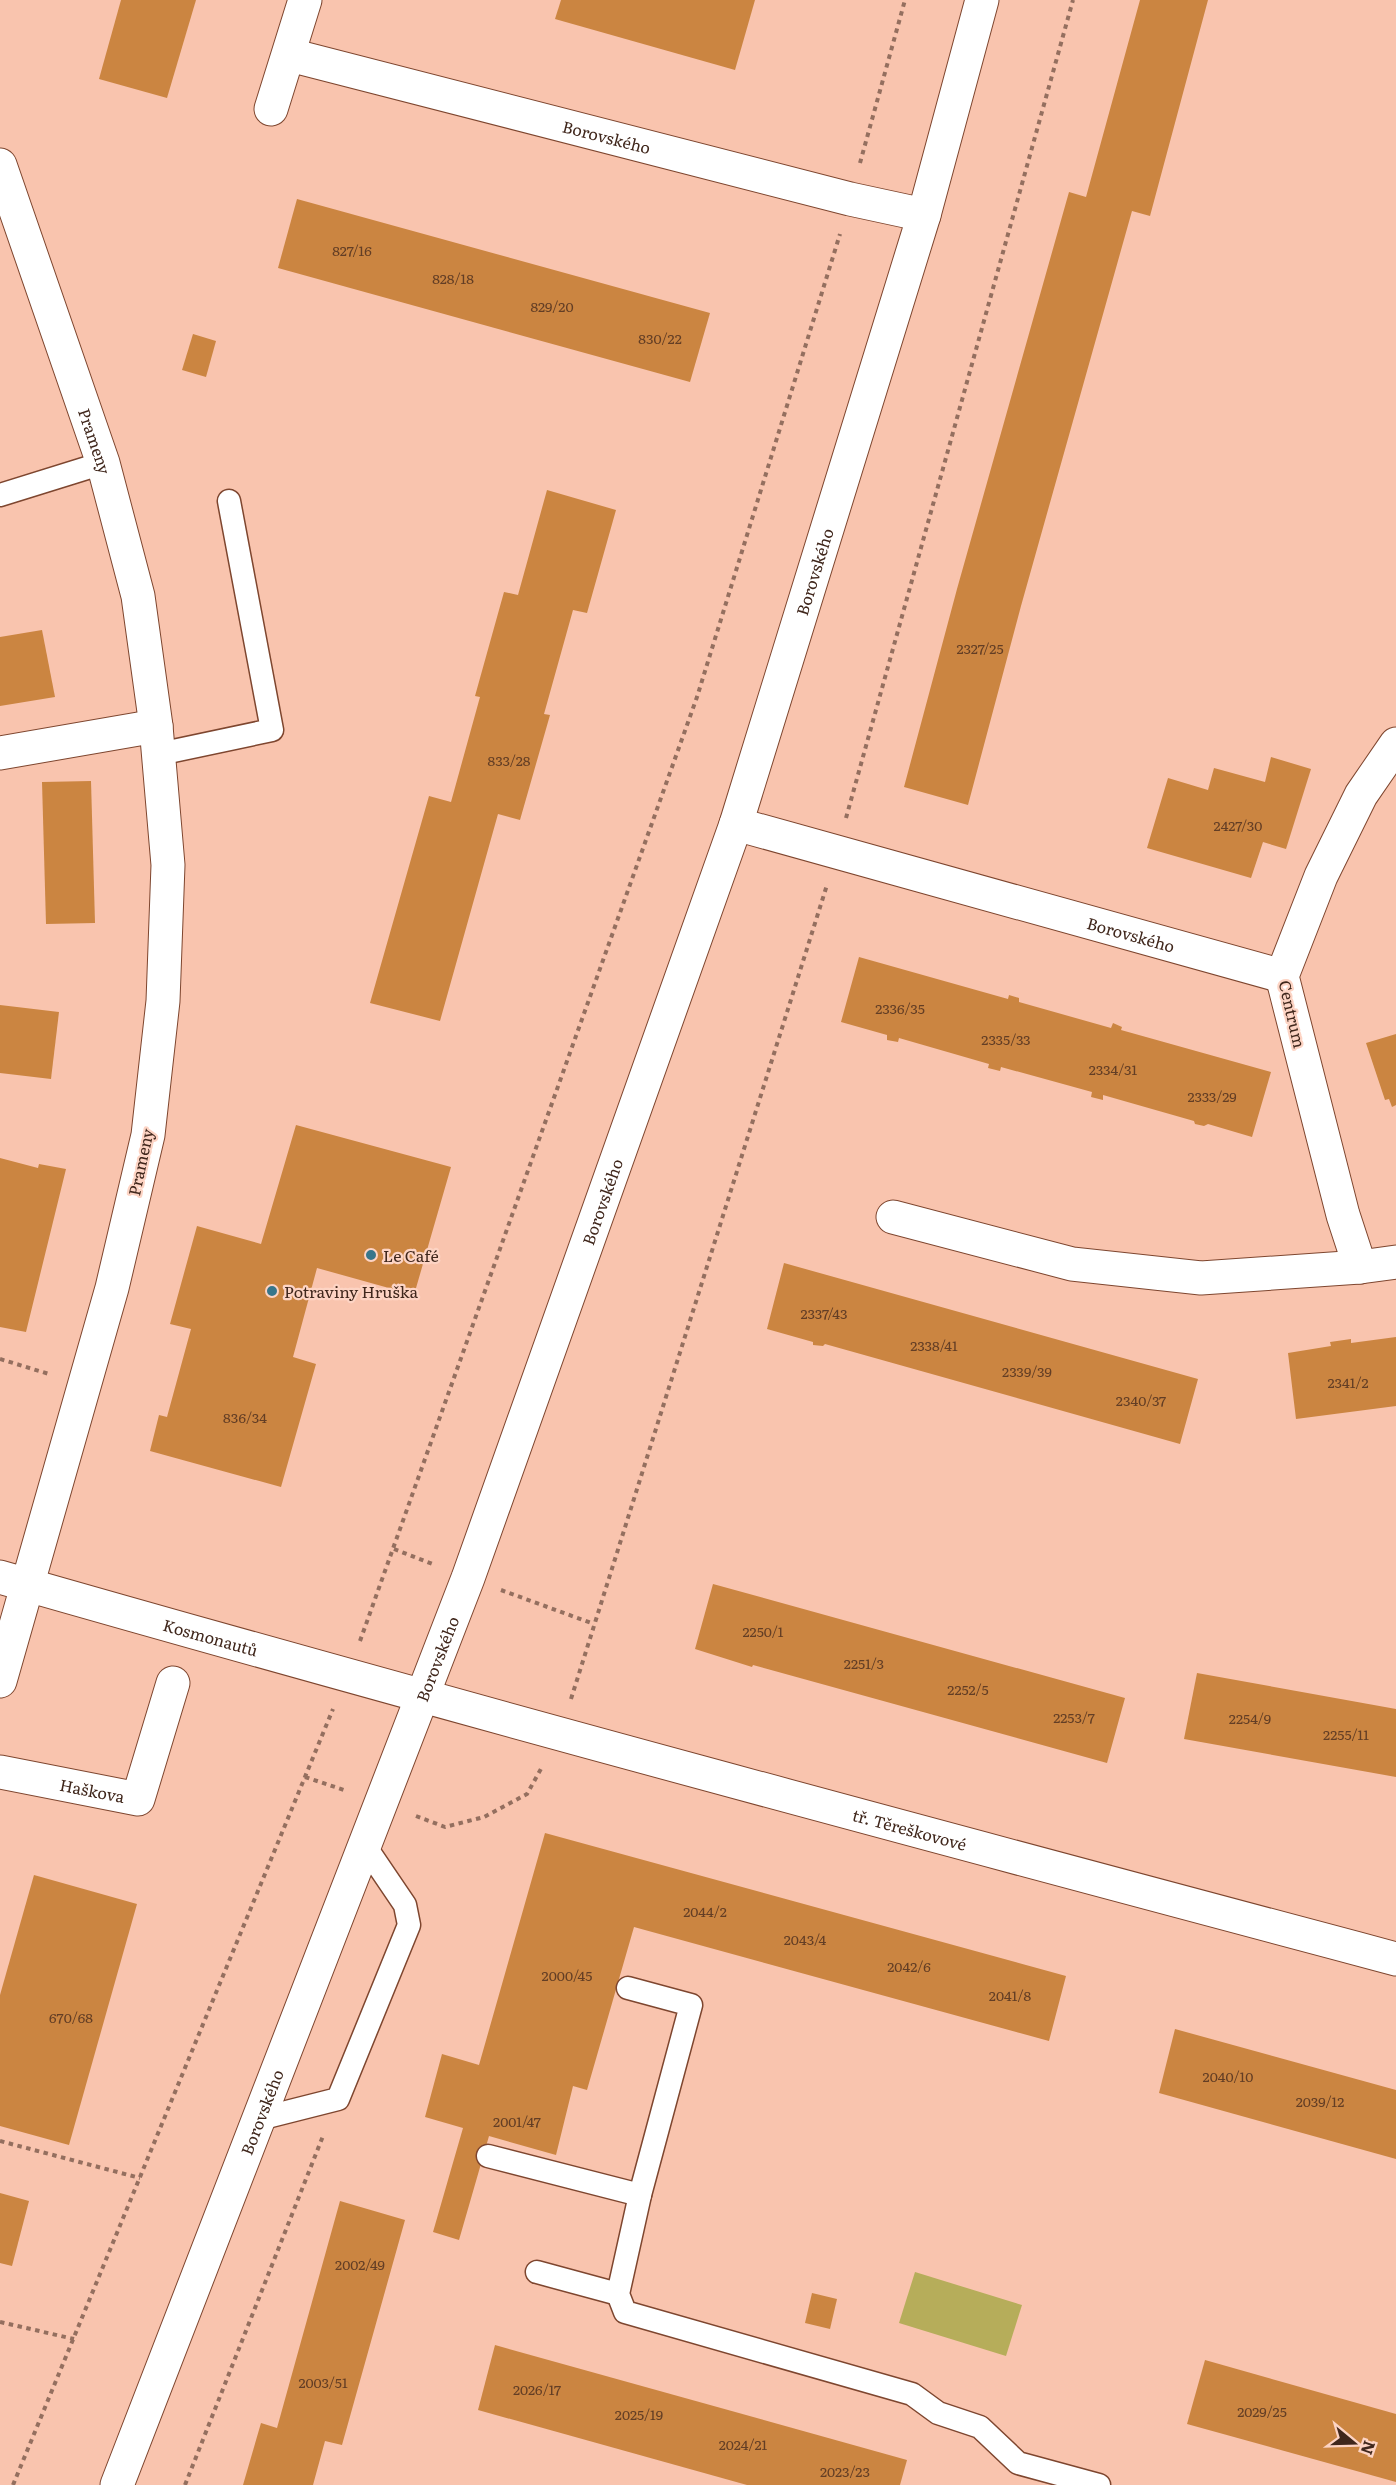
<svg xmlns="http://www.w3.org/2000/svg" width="1396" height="2485" viewBox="0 0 1396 2485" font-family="Literata,serif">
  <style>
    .green { fill: #b6ad5a }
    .building { fill: #cb8541 }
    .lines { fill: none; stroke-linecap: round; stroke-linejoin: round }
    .service-casing { stroke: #7e462f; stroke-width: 25 }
    .minor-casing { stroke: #7e462f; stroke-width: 35 }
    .tertiary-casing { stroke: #7e462f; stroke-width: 35 }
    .secondary-casing { stroke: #7e462f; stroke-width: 35 }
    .path { stroke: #946f5f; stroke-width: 4; stroke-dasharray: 4.5 4.5; stroke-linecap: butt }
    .service { stroke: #fff; stroke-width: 22 }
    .minor { stroke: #fff; stroke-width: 33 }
    .tertiary { stroke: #fff; stroke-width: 33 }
    .secondary { stroke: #fff; stroke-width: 33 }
    .poi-dot { fill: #37768b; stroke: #fdd4c4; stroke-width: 2 }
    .labels { text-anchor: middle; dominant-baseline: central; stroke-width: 4.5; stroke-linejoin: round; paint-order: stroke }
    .number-label { font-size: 14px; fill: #633e25 }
    .street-label { font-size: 16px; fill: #40271c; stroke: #fdd4c4 }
    .poi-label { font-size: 16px; fill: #40271c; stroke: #fdd4c4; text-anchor: start }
  </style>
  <rect width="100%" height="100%" fill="#f9c4ae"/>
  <path class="green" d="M915,2272L1022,2305L1006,2356L899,2323Z"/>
  <g class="building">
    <path d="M121,0H196L167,98L99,79Z"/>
    <path d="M561,0H755L735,70L555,19Z"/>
    <path d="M1140,0H1208L1150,216L1132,211L1021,606L968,805L904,787L957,589L1069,192L1086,197Z"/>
    <path d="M297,199L710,313L690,382L278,268Z"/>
    <path d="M193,334L216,341L206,377L182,370Z"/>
    <path d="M547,490L616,510L587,613L573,610L544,714L550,715L520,820L498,814L440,1021L370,1003L429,796L451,802L480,697L475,696L504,592L518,595Z"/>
    <path d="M42,630L55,697L0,706V637Z"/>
    <path d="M1271,757L1311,769L1286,849L1263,842L1251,878L1147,848L1168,778L1208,790L1214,768L1265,782Z"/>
    <path d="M91,781L95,923L46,924L42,782Z"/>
    <path d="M859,957L1008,999L1009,995L1019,998V1002L1111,1028L1113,1023L1122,1027L1121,1030L1271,1072L1252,1137L1208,1124L1204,1126L1195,1124L1194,1121L1103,1095V1100L1091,1097L1092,1092L1001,1067L1000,1071L988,1068L989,1064L899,1038L898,1042L887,1040V1035L841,1022Z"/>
    <path d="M0,1005L59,1012L51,1079L0,1073Z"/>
    <path d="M1396,1034V1105L1392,1107L1389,1099L1385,1100L1366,1043Z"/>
    <path d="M296,1125L451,1167L414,1295L317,1268L293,1357L316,1364L281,1487L150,1451L159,1415L167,1417L191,1329L170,1324L197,1226L261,1244Z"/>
    <path d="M0,1158L38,1168L39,1164L66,1169L26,1332L0,1327Z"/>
    <path d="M784,1263L1198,1379L1180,1444L825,1344L823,1346L813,1345V1342L767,1329Z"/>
    <path d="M1396,1337V1406L1296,1419L1288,1353L1331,1346L1330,1342L1351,1339V1343Z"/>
    <path d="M713,1584L1125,1698L1107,1763L753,1665L752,1667L695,1649Z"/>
    <path d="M1197,1673L1396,1709V1777L1184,1739Z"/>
    <path d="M545,1833L1066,1976L1049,2041L634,1927L587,2090L573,2086L556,2155L489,2136L459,2240L433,2232L463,2128L425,2117L442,2054L479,2065Z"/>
    <path d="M34,1875L137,1904L69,2145L0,2126V1995Z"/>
    <path d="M1175,2029L1396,2090V2159L1159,2093Z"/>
    <path d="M0,2193L29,2201L12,2266L0,2263Z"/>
    <path d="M340,2201L405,2220L342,2445L325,2441L313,2485H243L261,2423L277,2428Z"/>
    <path d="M812,2293L837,2299L830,2329L805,2323Z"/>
    <path d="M495,2345L907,2460L900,2485H747L478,2410Z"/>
    <path d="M1205,2360L1396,2414V2482L1187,2424Z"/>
  </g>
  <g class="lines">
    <defs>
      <g id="service">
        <path d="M0,495L103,463"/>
        <path d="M159,754L272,730L229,501"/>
        <path d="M628,1988L691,2005L640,2195L618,2294L625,2312L912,2394L938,2413L980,2427L1018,2463L1099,2485"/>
        <path d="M259,2119L338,2099L409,1925L405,1905L365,1846"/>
        <path d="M488,2156L640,2195"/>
        <path d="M537,2272L618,2294"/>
      </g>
      <g id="minor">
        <path id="s1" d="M290,55L850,199L924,215"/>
        <path d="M271,109L305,0"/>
        <path id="s2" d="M0,165L103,463L138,596L156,726L168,865L163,1001L148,1135L112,1288L0,1681"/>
        <path d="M0,753L156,726"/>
        <path id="s3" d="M736,824L1282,976"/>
        <path d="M893,1217L1072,1264L1201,1278L1360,1267L1396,1262"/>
        <path d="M1360,1267L1343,1215L1282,976L1321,876L1361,795L1396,744"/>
        <path id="s4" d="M0,1772L138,1799L173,1683"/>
      </g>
      <g id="tertiary">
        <path id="s5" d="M0,1577C464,1710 930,1835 1396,1959"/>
      </g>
      <g id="secondary">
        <path id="s6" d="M117,2485L468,1578L736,824L924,215L982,0"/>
      </g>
    </defs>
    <use href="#service" class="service-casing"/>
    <use href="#minor" class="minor-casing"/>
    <use href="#tertiary" class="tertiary-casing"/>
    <use href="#secondary" class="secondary-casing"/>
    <g class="path">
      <path d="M860,163L905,0"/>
      <path d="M846,818L1073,0"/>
      <path d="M0,1359L49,1374"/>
      <path d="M394,1549L435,1565"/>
      <path d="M501,1590L594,1624"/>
      <path d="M360,1641L697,697L840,234"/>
      <path d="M571,1699L827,885"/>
      <path d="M305,1777L347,1791"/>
      <path d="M416,1816L445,1827L484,1817L527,1794L542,1767"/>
      <path d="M0,2141L140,2178"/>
      <path d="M0,2322L74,2339"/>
      <path d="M13,2485L333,1709"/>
      <path d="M185,2485L323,2136"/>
    </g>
    <use href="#service" class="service"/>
    <use href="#minor" class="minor"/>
    <use href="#tertiary" class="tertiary"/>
    <use href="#secondary" class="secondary"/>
  </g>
  <g class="poi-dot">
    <circle cx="371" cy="1255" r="6"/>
    <circle cx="272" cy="1291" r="6"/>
  </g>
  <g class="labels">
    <g class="number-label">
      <text x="352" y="250">827/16</text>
      <text x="453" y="278">828/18</text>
      <text x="552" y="306">829/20</text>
      <text x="660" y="338">830/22</text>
      <text x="980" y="648">2327/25</text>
      <text x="509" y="760">833/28</text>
      <text x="1238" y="825">2427/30</text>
      <text x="900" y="1008">2336/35</text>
      <text x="1006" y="1039">2335/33</text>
      <text x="1113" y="1069">2334/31</text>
      <text x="1212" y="1096">2333/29</text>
      <text x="824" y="1313">2337/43</text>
      <text x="934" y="1345">2338/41</text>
      <text x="1027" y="1371">2339/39</text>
      <text x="1348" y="1382">2341/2</text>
      <text x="1141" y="1400">2340/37</text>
      <text x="245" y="1417">836/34</text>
      <text x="763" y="1631">2250/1</text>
      <text x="864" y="1663">2251/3</text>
      <text x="968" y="1689">2252/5</text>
      <text x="1074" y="1717">2253/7</text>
      <text x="1250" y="1718">2254/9</text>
      <text x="1346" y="1734">2255/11</text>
      <text x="705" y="1911">2044/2</text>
      <text x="805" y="1939">2043/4</text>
      <text x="909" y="1966">2042/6</text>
      <text x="567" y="1975">2000/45</text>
      <text x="1010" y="1995">2041/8</text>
      <text x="71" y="2017">670/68</text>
      <text x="1228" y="2076">2040/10</text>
      <text x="1320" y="2101">2039/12</text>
      <text x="517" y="2121">2001/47</text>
      <text x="360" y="2264">2002/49</text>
      <text x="323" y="2382">2003/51</text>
      <text x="537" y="2389">2026/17</text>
      <text x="1262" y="2411">2029/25</text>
      <text x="639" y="2414">2025/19</text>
      <text x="743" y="2444">2024/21</text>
      <text x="845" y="2471">2023/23</text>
    </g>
    <g class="street-label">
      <text stroke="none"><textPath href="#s1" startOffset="327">Borovského</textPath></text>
      <text stroke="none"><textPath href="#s2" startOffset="292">Prameny</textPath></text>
      <text stroke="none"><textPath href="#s6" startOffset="2037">Borovského</textPath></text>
      <text stroke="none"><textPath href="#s3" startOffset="410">Borovského</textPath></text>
      <text transform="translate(1293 1014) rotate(77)">Centrum</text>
      <text transform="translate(140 1162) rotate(-78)">Prameny</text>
      <text stroke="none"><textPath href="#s6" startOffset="1372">Borovského</textPath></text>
      <text stroke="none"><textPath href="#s5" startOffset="219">Kosmonautů</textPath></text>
      <text stroke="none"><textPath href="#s6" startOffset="886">Borovského</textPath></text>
      <text stroke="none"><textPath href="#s4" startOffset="94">Haškova</textPath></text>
      <text stroke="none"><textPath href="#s5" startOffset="944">tř. Těreškovové</textPath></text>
      <text stroke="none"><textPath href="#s6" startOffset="400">Borovského</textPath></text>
    </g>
    <g class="poi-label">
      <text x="383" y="1255">Le Café</text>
      <text x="284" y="1291">Potraviny Hruška</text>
    </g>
  </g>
  <g transform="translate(1354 2443) rotate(109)" stroke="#fdd4c4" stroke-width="4.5" paint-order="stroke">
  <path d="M0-4.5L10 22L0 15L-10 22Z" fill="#40271c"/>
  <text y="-9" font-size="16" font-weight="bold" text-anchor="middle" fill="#40271c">N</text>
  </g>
</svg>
